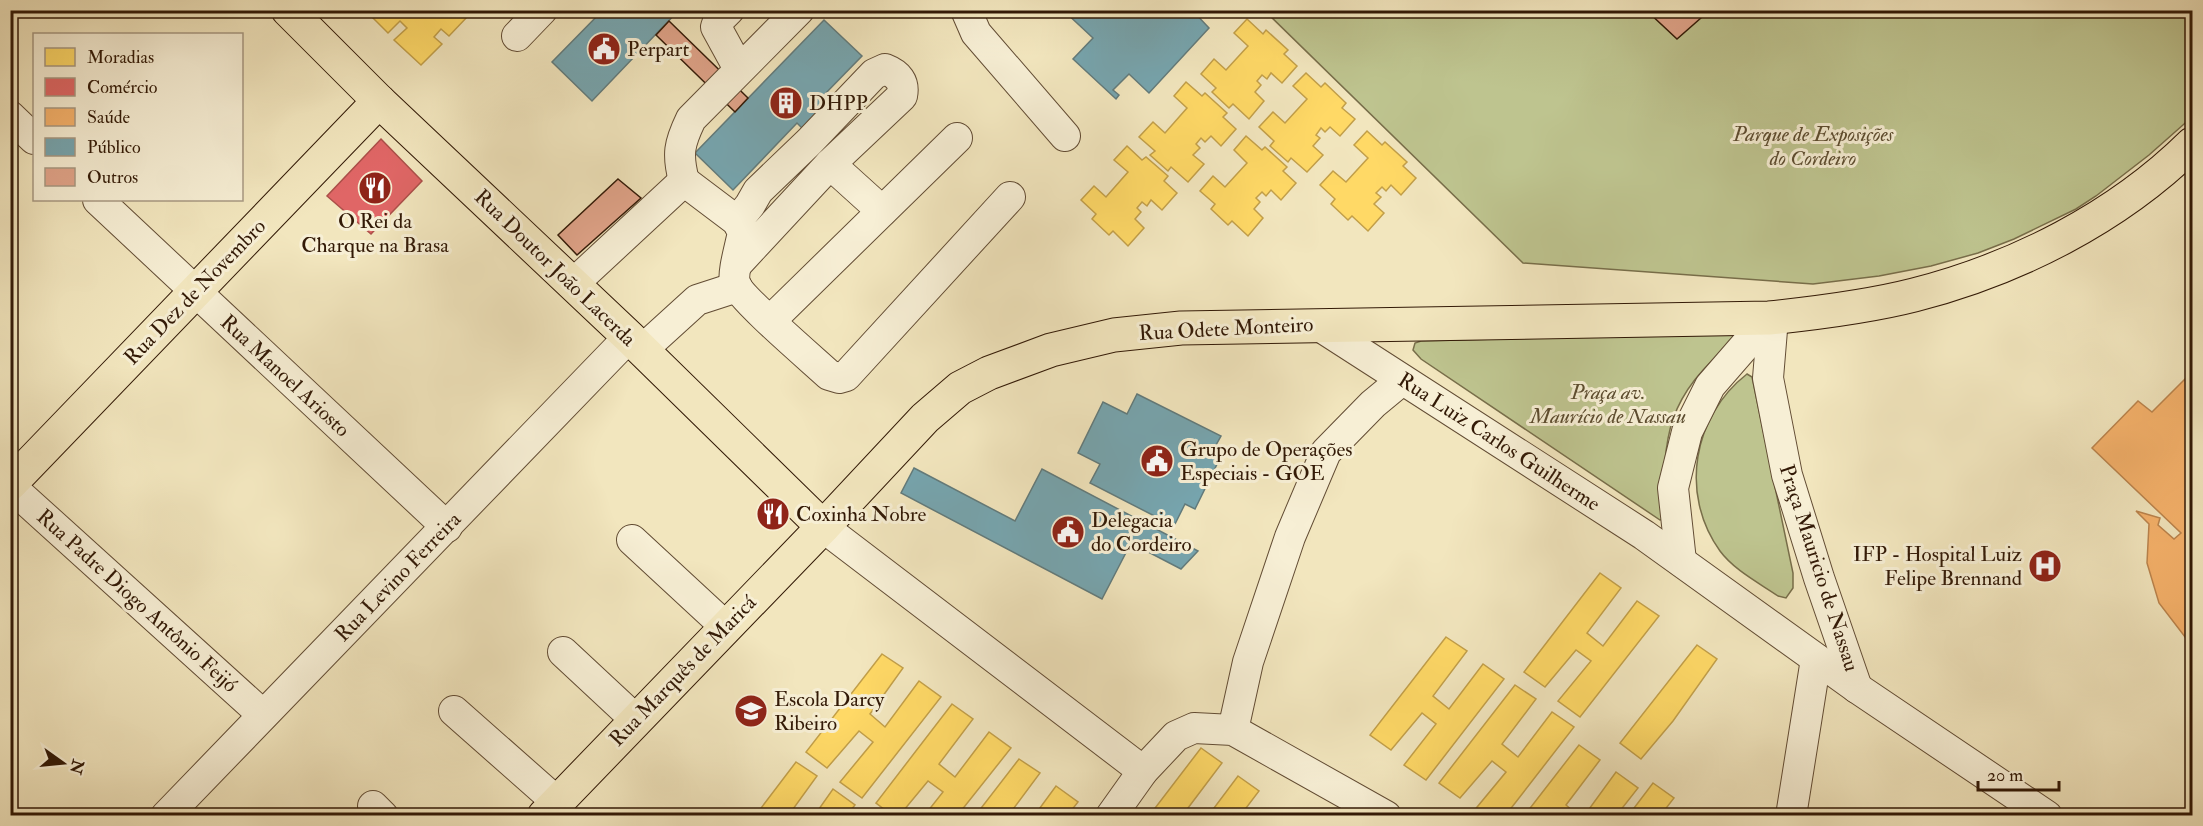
<svg xmlns="http://www.w3.org/2000/svg" width="2203" height="826" viewBox="0 0 2203 826" font-family="'IM FELL Double Pica',serif">
  <style>
    .green { fill: #bec48f; stroke: #786e4a; stroke-width: 1.5 }
    .homes { fill: #ffd966; stroke: #c29f49; stroke-width: 1.5 }
    .shops { fill: #e06666; stroke: #ac4f49; stroke-width: 1.5 }
    .health { fill: #f6b26b; stroke: #bb844d; stroke-width: 1.5 }
    .public { fill: #76a5af; stroke: #627b7c; stroke-width: 1.5 }
    .building { fill: #e1a48a; stroke: #321906; stroke-width: 1.5 }
    .lines { fill: none; stroke-linecap: round; stroke-linejoin: round }
    .minor-casing { stroke: #624c34; stroke-width: 32 }
    .major-casing { stroke: #321906; stroke-width: 35 }
    .minor { stroke: #f7efd5; stroke-width: 30 }
    .major { stroke: #f2e6be; stroke-width: 33 }
    .labels { text-anchor: middle; dominant-baseline: central; stroke-width: 6; stroke-linejoin: round; paint-order: stroke }
    .poi-label { font-size: 21px; fill: #321906; stroke: #f7efd5; text-anchor: start }
    .park-label { font-size: 21px; font-style: italic; fill: #5c4c2f; stroke: #f7efd5 }
    .street-label { font-size: 21px; fill: #321906; stroke: #f7efd5 }
  </style>
  <rect width="100%" height="100%" fill="#f2e6be"/>
  <filter id="stains"><feTurbulence type="fractalNoise" baseFrequency=".00333" numOctaves="4"/><feColorMatrix values="0 0 0 0 .2 0 0 0 0 .09 0 0 0 0 .02 0 0 0 .5 -.17"/></filter>
  <radialGradient id="worn" r=".72"><stop offset=".6" stop-color="#630" stop-opacity="0"/><stop offset="1" stop-color="#630" stop-opacity=".3"/></radialGradient>
  <g class="green">
    <path d="M1265,11H2192V117L2149,155L2096,196L2076,209L2014,239L1978,253L1931,266L1879,276L1813,284L1523,263Z"/>
    <path d="M1735,333V339C1666,399 1663,431 1664,519L1660,520L1421,359L1413,350L1415,343L1421,341Z"/>
    <path d="M1747,374L1752,377L1793,573V588L1786,598L1778,596C1759,583 1734,570 1720,551C1679,494 1693,416 1747,374Z"/>
  </g>
  <g class="homes">
    <path d="M365,10H465L469,15L449,36L441,29L434,37L442,44L421,65L394,40L407,28L400,21L388,33Z"/>
    <path d="M1247,19L1263,34L1266,30L1288,50L1284,54L1297,66L1282,83L1271,73L1267,79L1262,75L1257,81L1261,85L1255,92L1264,101L1249,119L1233,104L1229,108L1212,92L1216,88L1201,74L1214,59L1226,70L1248,46L1234,33Z"/>
    <path d="M1306,73L1321,87L1325,83L1346,103L1342,108L1355,119L1340,136L1330,127L1325,132L1321,128L1316,135L1320,138L1313,146L1323,155L1307,172L1291,158L1288,162L1270,146L1274,141L1259,127L1273,112L1285,123L1307,99L1293,86Z"/>
    <path d="M1186,82L1202,96L1205,93L1227,113L1223,117L1236,129L1221,146L1211,136L1205,142L1201,138L1196,144L1200,148L1193,155L1204,164L1188,182L1171,167L1168,171L1150,155L1155,151L1139,137L1153,122L1165,133L1187,108L1174,96Z"/>
    <path d="M1367,131L1382,145L1385,142L1407,162L1403,166L1416,178L1401,195L1391,185L1386,191L1382,187L1376,193L1381,197L1374,204L1384,213L1368,231L1352,216L1348,220L1331,204L1335,199L1320,185L1333,171L1346,182L1368,158L1354,145Z"/>
    <path d="M1246,136L1262,150L1265,147L1287,167L1283,171L1296,183L1281,200L1271,190L1266,196L1262,192L1256,198L1260,202L1254,209L1263,218L1248,236L1232,221L1228,225L1211,209L1215,204L1200,191L1213,176L1225,187L1247,163L1234,150Z"/>
    <path d="M1127,146L1142,160L1146,157L1168,176L1164,181L1177,193L1162,210L1151,200L1147,206L1142,202L1137,208L1141,212L1135,219L1144,228L1128,246L1113,231L1109,235L1092,219L1096,214L1081,200L1094,186L1106,197L1128,172L1114,160Z"/>
    <path d="M1600,573L1621,588L1587,633L1603,646L1637,601L1659,616L1580,717L1558,701L1591,661L1576,650L1545,687L1524,672Z"/>
    <path d="M1446,637L1467,651L1433,696L1449,709L1483,664L1504,679L1426,780L1404,765L1436,724L1422,713L1391,750L1370,735Z"/>
    <path d="M1697,645L1717,659L1673,721L1641,759L1620,743Z"/>
    <path d="M882,654L903,668L870,714L885,727L919,681L941,697L862,798L840,782L873,742L859,731L827,768L806,752Z"/>
    <path d="M1515,685L1536,699L1502,744L1518,757L1552,712L1574,727L1505,816H1478L1473,812L1506,772L1492,761L1460,798L1439,783Z"/>
    <path d="M952,704L973,719L939,764L955,777L989,732L1011,748L957,816H924L943,792L928,781L899,816H893L876,803Z"/>
    <path d="M1579,745L1600,760L1566,805L1579,816H1524Z"/>
    <path d="M1201,748L1222,763L1188,808L1197,816H1149Z"/>
    <path d="M1019,759L1040,773L1008,816H975Z"/>
    <path d="M796,762L817,776L788,816H755Z"/>
    <path d="M1616,772L1638,788L1616,816H1584Z"/>
    <path d="M1238,776L1259,791L1240,816H1208Z"/>
    <path d="M1653,783L1674,798L1660,816H1628Z"/>
    <path d="M1056,786L1078,802L1067,816H1034Z"/>
    <path d="M833,789L855,805L846,816H814Z"/>
  </g>
  <path class="shops" d="M381,139L422,181L371,234L327,196Z"/>
  <path class="health" d="M2192,372V646L2159,603L2147,563L2149,524L2136,511L2160,518L2158,525L2174,539L2181,533L2092,448L2138,401L2152,412Z"/>
  <g class="public">
    <path d="M603,10H679L592,101L552,62Z"/>
    <path d="M1063,10H1192L1209,28L1149,93L1129,74L1113,90L1119,95L1116,99L1073,59L1093,38Z"/>
    <path d="M824,20L862,56L822,97L833,107L807,133L797,123L733,190L695,153Z"/>
    <path d="M1137,394L1221,436L1211,454L1220,458L1195,509L1185,504L1174,526L1090,483L1100,464L1078,453L1103,402L1127,414Z"/>
    <path d="M914,468L1015,521L1042,469L1198,551L1181,569L1131,543L1102,599L901,493Z"/>
  </g>
  <g class="building">
    <path d="M1646,10H1710L1677,39Z"/>
    <path d="M669,21L748,98L735,112L656,35Z"/>
    <path d="M618,179L641,198L577,255L558,235Z"/>
  </g>
  <g class="lines">
    <defs>
      <g id="minor">
        <path d="M729,10L718,21L716,27L739,69"/>
        <path d="M966,10L976,33L1065,136"/>
        <path d="M517,36L542,10"/>
        <path d="M10,116L34,139"/>
        <path d="M830,164L882,211"/>
        <path d="M684,181C677,154 679,144 691,119L799,10"/>
        <path d="M98,200L447,527"/>
        <path d="M737,264L830,164L902,96C905,82 898,74 885,69L874,74L809,142L758,191L750,205L737,221"/>
        <path d="M573,284L684,181L737,221L743,232C741,244 732,273 735,283C739,297 814,361 829,375L839,378L846,376L1010,197"/>
        <path d="M1773,318L1768,378L1787,475L1819,578L1857,688"/>
        <path d="M770,321L957,138"/>
        <path d="M1318,325L1644,535L1857,688L2047,816"/>
        <path d="M642,350L697,300L737,287"/>
        <path d="M10,486L263,715"/>
        <path d="M823,527L1143,771"/>
        <path d="M632,540L726,627"/>
        <path d="M1681,561L1673,488L1687,432L1710,386L1769,318"/>
        <path d="M563,652L636,720"/>
        <path d="M454,711L557,802"/>
        <path d="M1233,730L1248,662L1290,537L1326,452L1373,404L1402,380"/>
        <path d="M373,806L383,816"/>
        <path d="M166,816L629,337"/>
        <path d="M1111,816L1143,771L1176,736L1194,728L1233,730L1386,816"/>
        <path d="M1791,816L1816,659"/>
      </g>
      <g id="major">
        <path d="M288,10L379,101L629,337L823,527"/>
        <path d="M10,484L379,101"/>
        <path d="M544,816L823,527L925,418L960,388L989,373L1051,350L1114,335L1181,328L1769,318C1817,313 1867,307 1914,295C2016,269 2117,218 2192,144"/>
      </g>
    </defs>
    <use href="#minor" class="minor-casing"/>
    <use href="#major" class="major-casing"/>
    <use href="#minor" class="minor"/>
    <use href="#major" class="major"/>
  </g>
  <defs>
    <symbol id="civic-disc" viewBox="-11 -11 22 22"><circle r="9.5" fill="#8f2418" stroke="#f7efd5"/><path d="M-.6-6.5H3V-4.5H.6V-3L4-1V1h2V6H-6V1h2V-1L-.6-3ZM-1.2 2.5V6h2.4V2.5Z" fill="#fff"/></symbol>
    <symbol id="building-disc" viewBox="-11 -11 22 22"><circle r="9.5" fill="#8f2418" stroke="#f7efd5"/><path d="M-4-6H4V6H1V3H-1V6H-4ZM-2.5-4.3h1.7v1.8h-1.7ZM.8-4.3h1.7v1.8H.8ZM-2.5-1h1.7V.8h-1.7ZM.8-1h1.7V.8H.8Z" fill="#fff"/></symbol>
    <symbol id="restaurant-disc" viewBox="-11 -11 22 22"><circle r="9.5" fill="#8f2418" stroke="#f7efd5"/><path d="M-5-6h1v4h1v-4h1v4h1v-4h1v5L-1.5 .5V6h-2V.5L-5-1ZM5-6V6H3V1.5H1.5Q1.5-4 5-6Z" fill="#fff"/></symbol>
    <symbol id="hospital-disc" viewBox="-11 -11 22 22"><circle r="9.5" fill="#8f2418" stroke="#f7efd5"/><path d="M-5-5h3v3.5h4V-5h3V5h-3V1.5h-4V5h-3Z" fill="#fff"/></symbol>
    <symbol id="school-disc" viewBox="-11 -11 22 22"><circle r="9.5" fill="#8f2418" stroke="#f7efd5"/><path d="M0-5L7-2L0 1L-7-2ZM-4 1L0 2.5L4 1V4Q0 6-4 4Z" fill="#fff"/></symbol>
  </defs>
  <g fill-rule="evenodd">
    <use href="#civic-disc" x="585" y="30" width="38" height="38"/>
    <use href="#building-disc" x="767" y="84" width="38" height="38"/>
    <use href="#restaurant-disc" x="356" y="169" width="38" height="38"/>
    <use href="#civic-disc" x="1138" y="442" width="38" height="38"/>
    <use href="#restaurant-disc" x="754" y="495" width="38" height="38"/>
    <use href="#civic-disc" x="1049" y="513" width="38" height="38"/>
    <use href="#hospital-disc" x="2026" y="547" width="38" height="38"/>
    <use href="#school-disc" x="732" y="692" width="38" height="38"/>
  </g>
  <g class="labels">
    <g class="poi-label">
      <text x="627" y="49">Perpart</text>
      <text x="809" y="103">DHPP</text>
      <text x="375" y="221" text-anchor="middle">O Rei da<tspan x="375" dy="24">Charque na Brasa</tspan></text>
      <text x="1180" y="449">Grupo de Operações<tspan x="1180" dy="24">Especiais - GOE</tspan></text>
      <text x="796" y="514">Coxinha Nobre</text>
      <text x="1091" y="520">Delegacia<tspan x="1091" dy="24">do Cordeiro</tspan></text>
      <text x="2022" y="554" text-anchor="end">IFP - Hospital Luiz<tspan x="2022" dy="24">Felipe Brennand</tspan></text>
      <text x="774" y="699">Escola Darcy<tspan x="774" dy="24">Ribeiro</tspan></text>
    </g>
    <g class="park-label">
      <text x="1813" y="134">Parque de Exposições<tspan x="1813" dy="24">do Cordeiro</tspan></text>
      <text x="1608" y="392">Praça av.<tspan x="1608" dy="24">Maurício de Nassau</tspan></text>
    </g>
    <g class="street-label">
      <text transform="translate(555 268) rotate(44)">Rua Doutor João Lacerda</text>
      <text transform="translate(195 292) rotate(-46)">Rua Dez de Novembro</text>
      <text transform="translate(1226 329) rotate(-3)">Rua Odete Monteiro</text>
      <text transform="translate(285 376) rotate(43)">Rua Manoel Ariosto</text>
      <text transform="translate(1499 442) rotate(33)">Rua Luiz Carlos Guilherme</text>
      <text transform="translate(1819 568) rotate(72)">Praça Mauricio de Nassau</text>
      <text transform="translate(398 577) rotate(-46)">Rua Levino Ferreira</text>
      <text transform="translate(137 601) rotate(42)">Rua Padre Diogo Antônio Feijó</text>
      <text transform="translate(683 671) rotate(-46)">Rua Marquês de Maricá</text>
    </g>
  </g>
  <rect width="2203" height="826" fill="none" stroke="#f2e6be" stroke-width="36"/>
  <rect x="12" y="12" width="2179" height="802" fill="none" stroke="#321906" stroke-width="3"/>
  <rect x="18" y="18" width="2167" height="790" fill="none" stroke="#321906" stroke-width="1.5"/>
  <rect x="33" y="33" width="210" height="168" fill="#f7efd5" stroke="#a89982" stroke-width="1.5"/>
  <rect x="45" y="48" width="30" height="18" fill="#ffd966" stroke="#a89982" stroke-width="1.5"/>
  <text x="87" y="63" font-size="18" fill="#321906">Moradias</text>
  <rect x="45" y="78" width="30" height="18" fill="#e06666" stroke="#a89982" stroke-width="1.5"/>
  <text x="87" y="93" font-size="18" fill="#321906">Comércio</text>
  <rect x="45" y="108" width="30" height="18" fill="#f6b26b" stroke="#a89982" stroke-width="1.5"/>
  <text x="87" y="123" font-size="18" fill="#321906">Saúde</text>
  <rect x="45" y="138" width="30" height="18" fill="#76a5af" stroke="#a89982" stroke-width="1.5"/>
  <text x="87" y="153" font-size="18" fill="#321906">Público</text>
  <rect x="45" y="168" width="30" height="18" fill="#e1a48a" stroke="#a89982" stroke-width="1.5"/>
  <text x="87" y="183" font-size="18" fill="#321906">Outros</text>
  <g transform="translate(63 763) rotate(105)" stroke="#f7efd5" stroke-width="4.5" paint-order="stroke">
  <path d="M0-4.5L10 22L0 15L-10 22Z" fill="#321906"/>
  <text y="-9" font-size="16" font-weight="bold" text-anchor="middle" fill="#321906">N</text>
  </g>
  <path d="M1978 781v9h81v-9" fill="none" stroke="#321906" stroke-width="3"/>
  <text x="1987" y="781" font-size="18" fill="#321906" stroke="#f7efd5" stroke-width="4.5" paint-order="stroke">20 m</text>
  <rect width="100%" height="100%" filter="url(#stains)"/>
  <rect width="100%" height="100%" fill="url(#worn)"/>
</svg>
